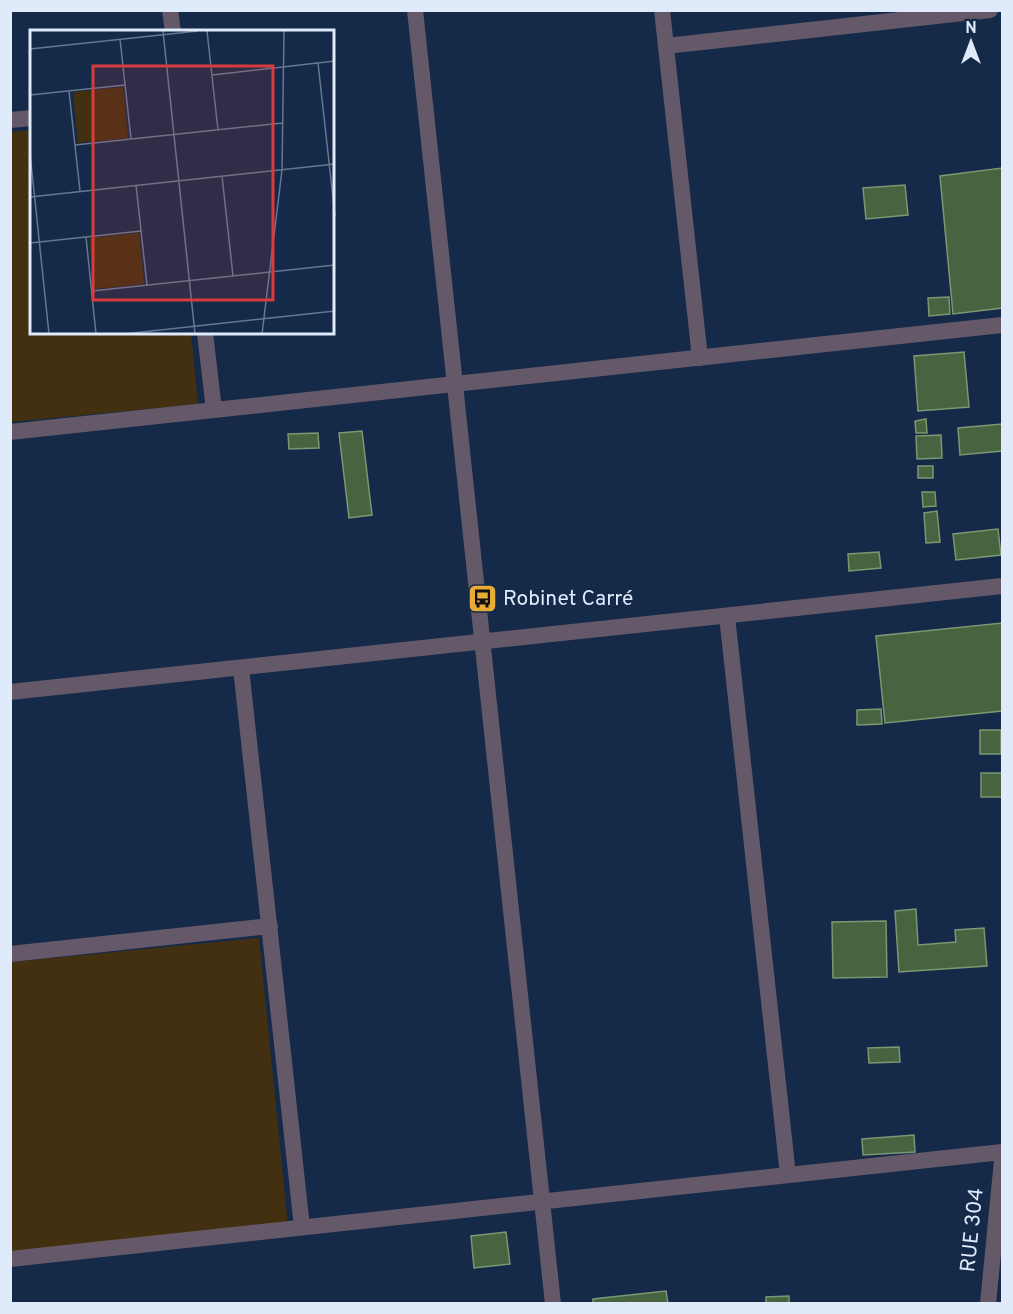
<svg xmlns="http://www.w3.org/2000/svg" width="1013" height="1314" viewBox="0 0 1013 1314" font-family="Overpass,sans-serif">
  <style>
    .green { fill: #433010 }
    .building { fill: #476340; stroke: #7a9872; stroke-width: 1.5 }
    .lines { fill: none; stroke-linecap: round; stroke-linejoin: round }
    .minor { stroke: #655969; stroke-width: 16 }
    .labels { text-anchor: middle; dominant-baseline: central; stroke-width: 5; stroke-linejoin: round; paint-order: stroke }
    .poi-label { font-size: 21px; fill: #dfeafb; stroke: #152a49; text-anchor: start }
    .street-label { font-size: 21px; fill: #dfeafb; stroke: #152a49 }
    .inset-road { fill: none; stroke: #667790; stroke-width: 1.5 }
    .view { fill: #d73b3d; fill-opacity: 0.15; stroke: #d73b3d; stroke-width: 3 }
    .inset-edge { fill: none; stroke: #dfeafb; stroke-width: 3 }
  </style>
  <rect width="100%" height="100%" fill="#152a49"/>
  <g class="green">
    <path d="M31,130L32,333H191L198,404L11,422V132Z"/>
    <path d="M259,938L288,1225L11,1252V962Z"/>
  </g>
  <g class="building">
    <path d="M1002,168V308L953,314L940,176Z"/>
    <path d="M905,185L908,215L866,219L863,188Z"/>
    <path d="M949,297L950,314L929,316L928,298Z"/>
    <path d="M964,352L969,407L918,411L914,356Z"/>
    <path d="M926,419L927,433H916L915,421Z"/>
    <path d="M1002,424V451L960,455L958,428Z"/>
    <path d="M362,431L372,515L349,518L339,433Z"/>
    <path d="M318,433L319,448L289,449L288,434Z"/>
    <path d="M941,435L942,458L917,459L916,436Z"/>
    <rect x="918" y="466" width="15" height="12"/>
    <path d="M922,492H935L936,506L923,507Z"/>
    <path d="M937,511L940,542L926,543L924,513Z"/>
    <path d="M998,529L1001,555L956,560L953,534Z"/>
    <path d="M879,552L881,568L849,571L848,554Z"/>
    <path d="M1002,623V711L885,723L876,636Z"/>
    <path d="M881,709L882,724L857,725V710Z"/>
    <rect x="980" y="730" width="21" height="24"/>
    <rect x="981" y="773" width="21" height="24"/>
    <path d="M916,909L918,945L956,942L955,930L984,928L987,966L899,972L895,911Z"/>
    <path d="M886,921L887,977L833,978L832,922Z"/>
    <path d="M899,1047L900,1062L869,1063L868,1048Z"/>
    <path d="M914,1135L915,1152L863,1155L862,1139Z"/>
    <path d="M506,1232L510,1264L474,1268L471,1236Z"/>
    <path d="M666,1291L668,1304H593V1299Z"/>
    <path d="M789,1296V1304H766V1297Z"/>
  </g>
  <g class="lines">
    <g class="minor">
      <path d="M170,10L173,32"/>
      <path d="M415,10L553,1304"/>
      <path d="M662,10L700,358"/>
      <path d="M666,46L990,10"/>
      <path d="M10,120L32,118"/>
      <path d="M205,333L214,410"/>
      <path d="M10,432L1002,325"/>
      <path d="M727,616L788,1175"/>
      <path d="M241,668L302,1227"/>
      <path d="M10,692L1002,586"/>
      <path d="M10,954L270,926"/>
      <path d="M10,1259L1002,1152"/>
      <path d="M988,1304L1002,1160"/>
    </g>
  </g>
  <defs>
    <symbol id="bus-square" viewBox="-11 -11 22 22"><rect x="-9" y="-9" width="18" height="18" rx="4" fill="#e8ab37" stroke="#152a49"/><path d="M-5-6H5V4H4V6H2V4H-2V6H-4V4H-5ZM-3.5-4V0h7V-4ZM-3.5 1.2v1.5H-2V1.2ZM2 1.2v1.5H3.5V1.2Z" fill="#111"/></symbol>
  </defs>
  <g fill-rule="evenodd">
    <use href="#bus-square" x="466" y="582" width="33" height="33"/>
  </g>
  <g class="labels">
    <g class="poi-label">
      <text x="503" y="599">Robinet Carré</text>
    </g>
    <g class="street-label">
      <text transform="translate(973 1230) rotate(-84)">RUE 304</text>
    </g>
  </g>
  <g transform="translate(30 30)">
    <rect width="304" height="304" fill="#152a49"/>
    <path d="M93,57L98,108L48,113L43,62ZM109,203L114,254L64,259L59,208Z" fill="#433010"/>
    <path class="inset-road" d="M133,1L165,304M177,1L188,100M90,9L101,109M0,19L168,1M288,33L305,186M182,45L305,31M39,61L50,161M0,65L95,55M45,115L253,93M0,123L19,304M192,146L203,246M106,155L117,255M0,167L305,134M56,207L66,304M0,213L111,201M62,261L305,235M94,304L305,281M232,304L252,140L254,1"/>
    <path class="view" d="M63,36H243V270H63Z"/>
    <rect width="304" height="304" class="inset-edge"/>
  </g>
  <rect width="1013" height="1314" fill="none" stroke="#dfeafb" stroke-width="24"/>
  <g transform="translate(971 42)" stroke="#152a49" stroke-width="4.5" paint-order="stroke">
  <path d="M0-4.5L10 22L0 15L-10 22Z" fill="#dfeafb"/>
  <text y="-9" font-size="16" font-weight="bold" text-anchor="middle" fill="#dfeafb">N</text>
  </g>
</svg>
